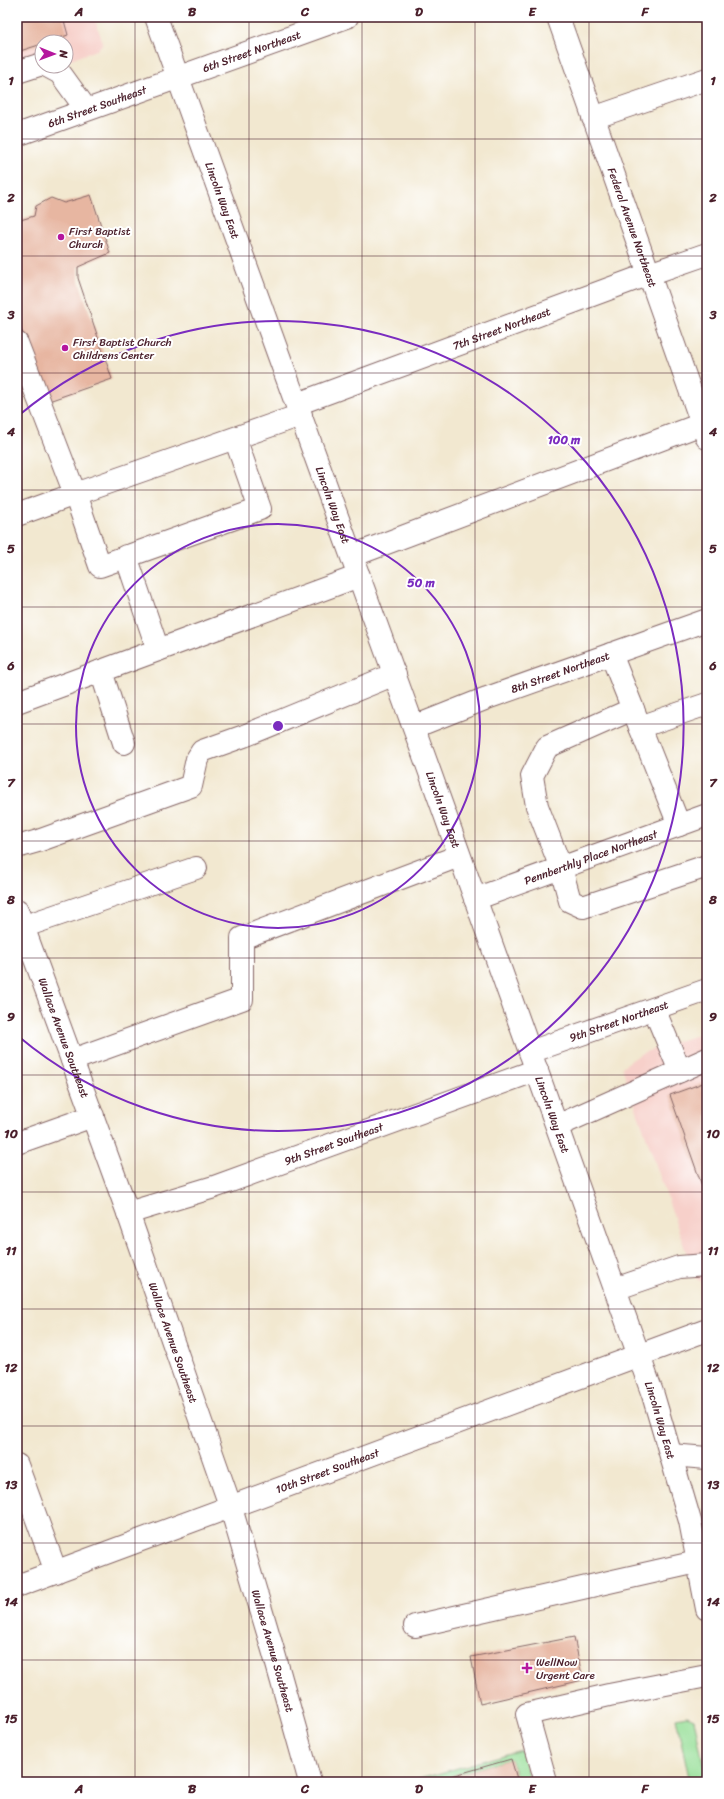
<svg xmlns="http://www.w3.org/2000/svg" width="724" height="1799" viewBox="0 0 724 1799" font-family="Sriracha,sans-serif">
  <style>
    .built { fill: #f7d0ca }
    .green { fill: #98df99; stroke: #717f62 }
    .building { fill: #e7b6a1 }
    .lines { fill: none; stroke-linecap: round; stroke-linejoin: round }
    .minor-casing { stroke: #856565; stroke-width: 24 }
    .major-casing { stroke: #856565; stroke-width: 24 }
    .minor { stroke: #fff; stroke-width: 22 }
    .major { stroke: #fff; stroke-width: 22 }
    .grid { fill: none; stroke: #4a1f2b; stroke-width: 1; stroke-opacity: 0.55 }
    .ring { fill: none; stroke: #7b2cbf; stroke-width: 2 }
    .poi-dot { fill: #b5179e; stroke: #fff; stroke-width: 1.5 }
    .labels { text-anchor: middle; dominant-baseline: central; stroke-width: 4; stroke-linejoin: round; paint-order: stroke }
    .street-label { font-size: 11px; fill: #4a1f2b; stroke: #fff }
    .poi-label { font-size: 11px; fill: #4a1f2b; stroke: #fff; text-anchor: start }
    .centre { fill: #7b2cbf; stroke: #fff; stroke-width: 2 }
    .ring-label { font-size: 12px; text-anchor: middle; font-weight: bold; fill: #7b2cbf; stroke: #fff; stroke-width: 4; stroke-linejoin: round; paint-order: stroke }
    .neatline { fill: none; stroke: #4a1f2b; stroke-width: 1.5 }
    .grid-label { font-size: 13px; text-anchor: middle; font-weight: bold; fill: #4a1f2b }
  </style>
  <rect width="100%" height="100%" fill="#fff"/>
  <filter id="ink" filterUnits="userSpaceOnUse"><feTurbulence type="fractalNoise" baseFrequency=".025" numOctaves="2"/><feDisplacementMap in="SourceGraphic" scale="8" xChannelSelector="R" yChannelSelector="G"/><feConvolveMatrix kernelMatrix="1 2 1 2 8 2 1 2 1" color-interpolation-filters="sRGB"/></filter>
  <filter id="wash" filterUnits="userSpaceOnUse"><feTurbulence type="fractalNoise" baseFrequency=".012" numOctaves="4" result="noise"/><feDisplacementMap in="SourceGraphic" scale="16" xChannelSelector="R" yChannelSelector="G"/><feGaussianBlur stdDeviation="0.9" result="paint"/><feColorMatrix in="noise" values="0 0 0 0 0 0 0 0 0 0 0 0 0 0 0 0 0 1.4 0 .05"/><feComposite in="paint" operator="in"/></filter>
  <g filter="url(#wash)">
    <rect width="100%" height="100%" fill="#f2e8d0"/>
    <g class="built">
      <path d="M17,17H94L103,43L97,50L66,61V42H42V66L17,79Z"/>
      <path d="M707,1032V1285L695,1278L622,1067L642,1053Z"/>
    </g>
    <g class="green">
      <path d="M687,1716L694,1719L707,1782H690L676,1718Z"/>
      <path d="M521,1750L530,1782H518L511,1759L429,1782H409Z"/>
    </g>
    <g id="blocks">
      <g class="building">
        <path d="M17,17H63L68,35L48,42H42V44L17,52Z"/>
        <path d="M91,195L110,253L78,267V278L112,379L46,402L17,317V221L34,216L36,206L51,198L64,203Z"/>
        <path d="M703,1083L707,1093V1200L670,1095Z"/>
        <path d="M574,1637L583,1680L480,1704L471,1657Z"/>
        <path d="M511,1759L518,1782H431Z"/>
      </g>
    </g>
  </g>
  <g filter="url(#ink)">
    <use href="#blocks" fill-opacity="0" stroke="#856565" stroke-width="1"/>
    <g class="lines">
      <defs>
        <g id="minor">
          <path id="s1" d="M558,17L707,438"/>
          <path d="M47,66L60,73L86,109"/>
          <path d="M17,72L42,64"/>
          <path d="M593,118L707,79"/>
          <path id="s2" d="M17,135L347,17"/>
          <path d="M17,343L75,494L17,515"/>
          <path id="s3" d="M297,404L649,274L707,254"/>
          <path d="M235,438L260,509L100,566L75,494L275,424L301,415"/>
          <path d="M126,556L158,650"/>
          <path d="M352,556L707,422"/>
          <path d="M611,654L679,825"/>
          <path d="M101,671L124,743"/>
          <path d="M17,702L359,576"/>
          <path d="M633,709L547,747L532,776L537,806L561,868L570,901L583,907L707,866"/>
          <path id="s4" d="M414,727L487,698L707,620"/>
          <path d="M640,727L707,704"/>
          <path d="M17,847L38,841L191,786L197,759L202,751L244,736L395,674"/>
          <path id="s5" d="M475,899L707,815"/>
          <path id="s6" d="M17,910L128,1213L231,1508L273,1650L310,1782"/>
          <path d="M22,927L196,868"/>
          <path d="M654,1009L680,1071"/>
          <path id="s7" d="M530,1052L707,990"/>
          <path d="M72,1060L242,999V938L459,856"/>
          <path d="M557,1126L707,1059"/>
          <path d="M17,1143L93,1116"/>
          <path id="s8" d="M128,1213L214,1187L537,1070"/>
          <path d="M615,1289L679,1267L707,1265"/>
          <path d="M671,1455L707,1458"/>
          <path d="M17,1465L56,1572"/>
          <path id="s9" d="M17,1586L707,1330"/>
          <path d="M415,1626L697,1562"/>
          <path d="M546,1782L527,1714L609,1695L707,1676"/>
        </g>
        <g id="major">
          <path id="s10" d="M156,17L424,756L653,1395L690,1521L707,1609"/>
        </g>
      </defs>
      <use href="#minor" class="minor-casing"/>
      <use href="#major" class="major-casing"/>
      <use href="#minor" class="minor"/>
      <use href="#major" class="major"/>
    </g>
  </g>
  <path class="grid" d="M135,17V1782M249,17V1782M362,17V1782M475,17V1782M589,17V1782M17,139H707M17,256H707M17,373H707M17,490H707M17,607H707M17,724H707M17,841H707M17,958H707M17,1075H707M17,1192H707M17,1309H707M17,1426H707M17,1543H707M17,1660H707"/>
  <g class="ring">
    <circle cx="278" cy="726" r="202"/>
    <path d="M18 416A405 405 0 1 1 18 1036"/>
  </g>
  <g class="poi-dot">
    <circle cx="61" cy="237" r="4"/>
    <circle cx="65" cy="348" r="4"/>
    <path d="M525 1662h4v4h4v4h-4v4h-4v-4h-4v-4h4z"/>
  </g>
  <g class="labels">
    <g class="street-label">
      <text stroke="none"><textPath href="#s2" startOffset="249">6th Street Northeast</textPath></text>
      <text stroke="none"><textPath href="#s2" startOffset="85">6th Street Southeast</textPath></text>
      <text stroke="none"><textPath href="#s10" startOffset="195">Lincoln Way East</textPath></text>
      <text stroke="none"><textPath href="#s1" startOffset="223">Federal Avenue Northeast</textPath></text>
      <text stroke="none"><textPath href="#s3" startOffset="218">7th Street Northeast</textPath></text>
      <text stroke="none"><textPath href="#s10" startOffset="519">Lincoln Way East</textPath></text>
      <text stroke="none"><textPath href="#s4" startOffset="156">8th Street Northeast</textPath></text>
      <text stroke="none"><textPath href="#s10" startOffset="843">Lincoln Way East</textPath></text>
      <text stroke="none"><textPath href="#s5" startOffset="123">Pennberthly Place Northeast</textPath></text>
      <text stroke="none"><textPath href="#s7" startOffset="94">9th Street Northeast</textPath></text>
      <text stroke="none"><textPath href="#s6" startOffset="136">Wallace Avenue Southeast</textPath></text>
      <text stroke="none"><textPath href="#s10" startOffset="1167">Lincoln Way East</textPath></text>
      <text stroke="none"><textPath href="#s8" startOffset="217">9th Street Southeast</textPath></text>
      <text stroke="none"><textPath href="#s6" startOffset="460">Wallace Avenue Southeast</textPath></text>
      <text stroke="none"><textPath href="#s10" startOffset="1491">Lincoln Way East</textPath></text>
      <text stroke="none"><textPath href="#s9" startOffset="331">10th Street Southeast</textPath></text>
      <text stroke="none"><textPath href="#s6" startOffset="784">Wallace Avenue Southeast</textPath></text>
    </g>
    <g class="poi-label">
      <text x="69" y="231">First Baptist<tspan x="69" dy="13">Church</tspan></text>
      <text x="73" y="342">First Baptist Church<tspan x="73" dy="13">Childrens Center</tspan></text>
      <text x="536" y="1662">WellNow<tspan x="536" dy="13">Urgent Care</tspan></text>
    </g>
  </g>
  <circle cx="278" cy="726" r="6" class="centre"/>
  <g class="ring-label">
    <text x="564" y="444">100 m</text>
    <text x="421" y="587">50 m</text>
  </g>
  <rect width="724" height="1799" fill="none" stroke="#fff" stroke-width="44"/>
  <g transform="translate(54 54) rotate(91)"><circle r="19" fill="#ffffff" stroke="#b7a5aa"/>
  <path d="M0-3L7 15L0 10L-7 15Z" fill="#b5179e"/>
  <text y="-6" font-size="11" font-weight="bold" text-anchor="middle" fill="#4a1f2b">N</text>
  </g>
  <rect x="22" y="22" width="680" height="1755" class="neatline"/>
  <g class="grid-label">
    <text x="79" y="16">A</text>
    <text x="192" y="16">B</text>
    <text x="305" y="16">C</text>
    <text x="419" y="16">D</text>
    <text x="532" y="16">E</text>
    <text x="645" y="16">F</text>
    <text x="11" y="85">1</text>
    <text x="713" y="85">1</text>
    <text x="11" y="202">2</text>
    <text x="713" y="202">2</text>
    <text x="11" y="319">3</text>
    <text x="713" y="319">3</text>
    <text x="11" y="436">4</text>
    <text x="713" y="436">4</text>
    <text x="11" y="553">5</text>
    <text x="713" y="553">5</text>
    <text x="11" y="670">6</text>
    <text x="713" y="670">6</text>
    <text x="11" y="787">7</text>
    <text x="713" y="787">7</text>
    <text x="11" y="904">8</text>
    <text x="713" y="904">8</text>
    <text x="11" y="1021">9</text>
    <text x="713" y="1021">9</text>
    <text x="11" y="1138">10</text>
    <text x="713" y="1138">10</text>
    <text x="11" y="1255">11</text>
    <text x="713" y="1255">11</text>
    <text x="11" y="1372">12</text>
    <text x="713" y="1372">12</text>
    <text x="11" y="1489">13</text>
    <text x="713" y="1489">13</text>
    <text x="11" y="1606">14</text>
    <text x="713" y="1606">14</text>
    <text x="11" y="1723">15</text>
    <text x="713" y="1723">15</text>
    <text x="79" y="1793">A</text>
    <text x="192" y="1793">B</text>
    <text x="305" y="1793">C</text>
    <text x="419" y="1793">D</text>
    <text x="532" y="1793">E</text>
    <text x="645" y="1793">F</text>
  </g>
</svg>
